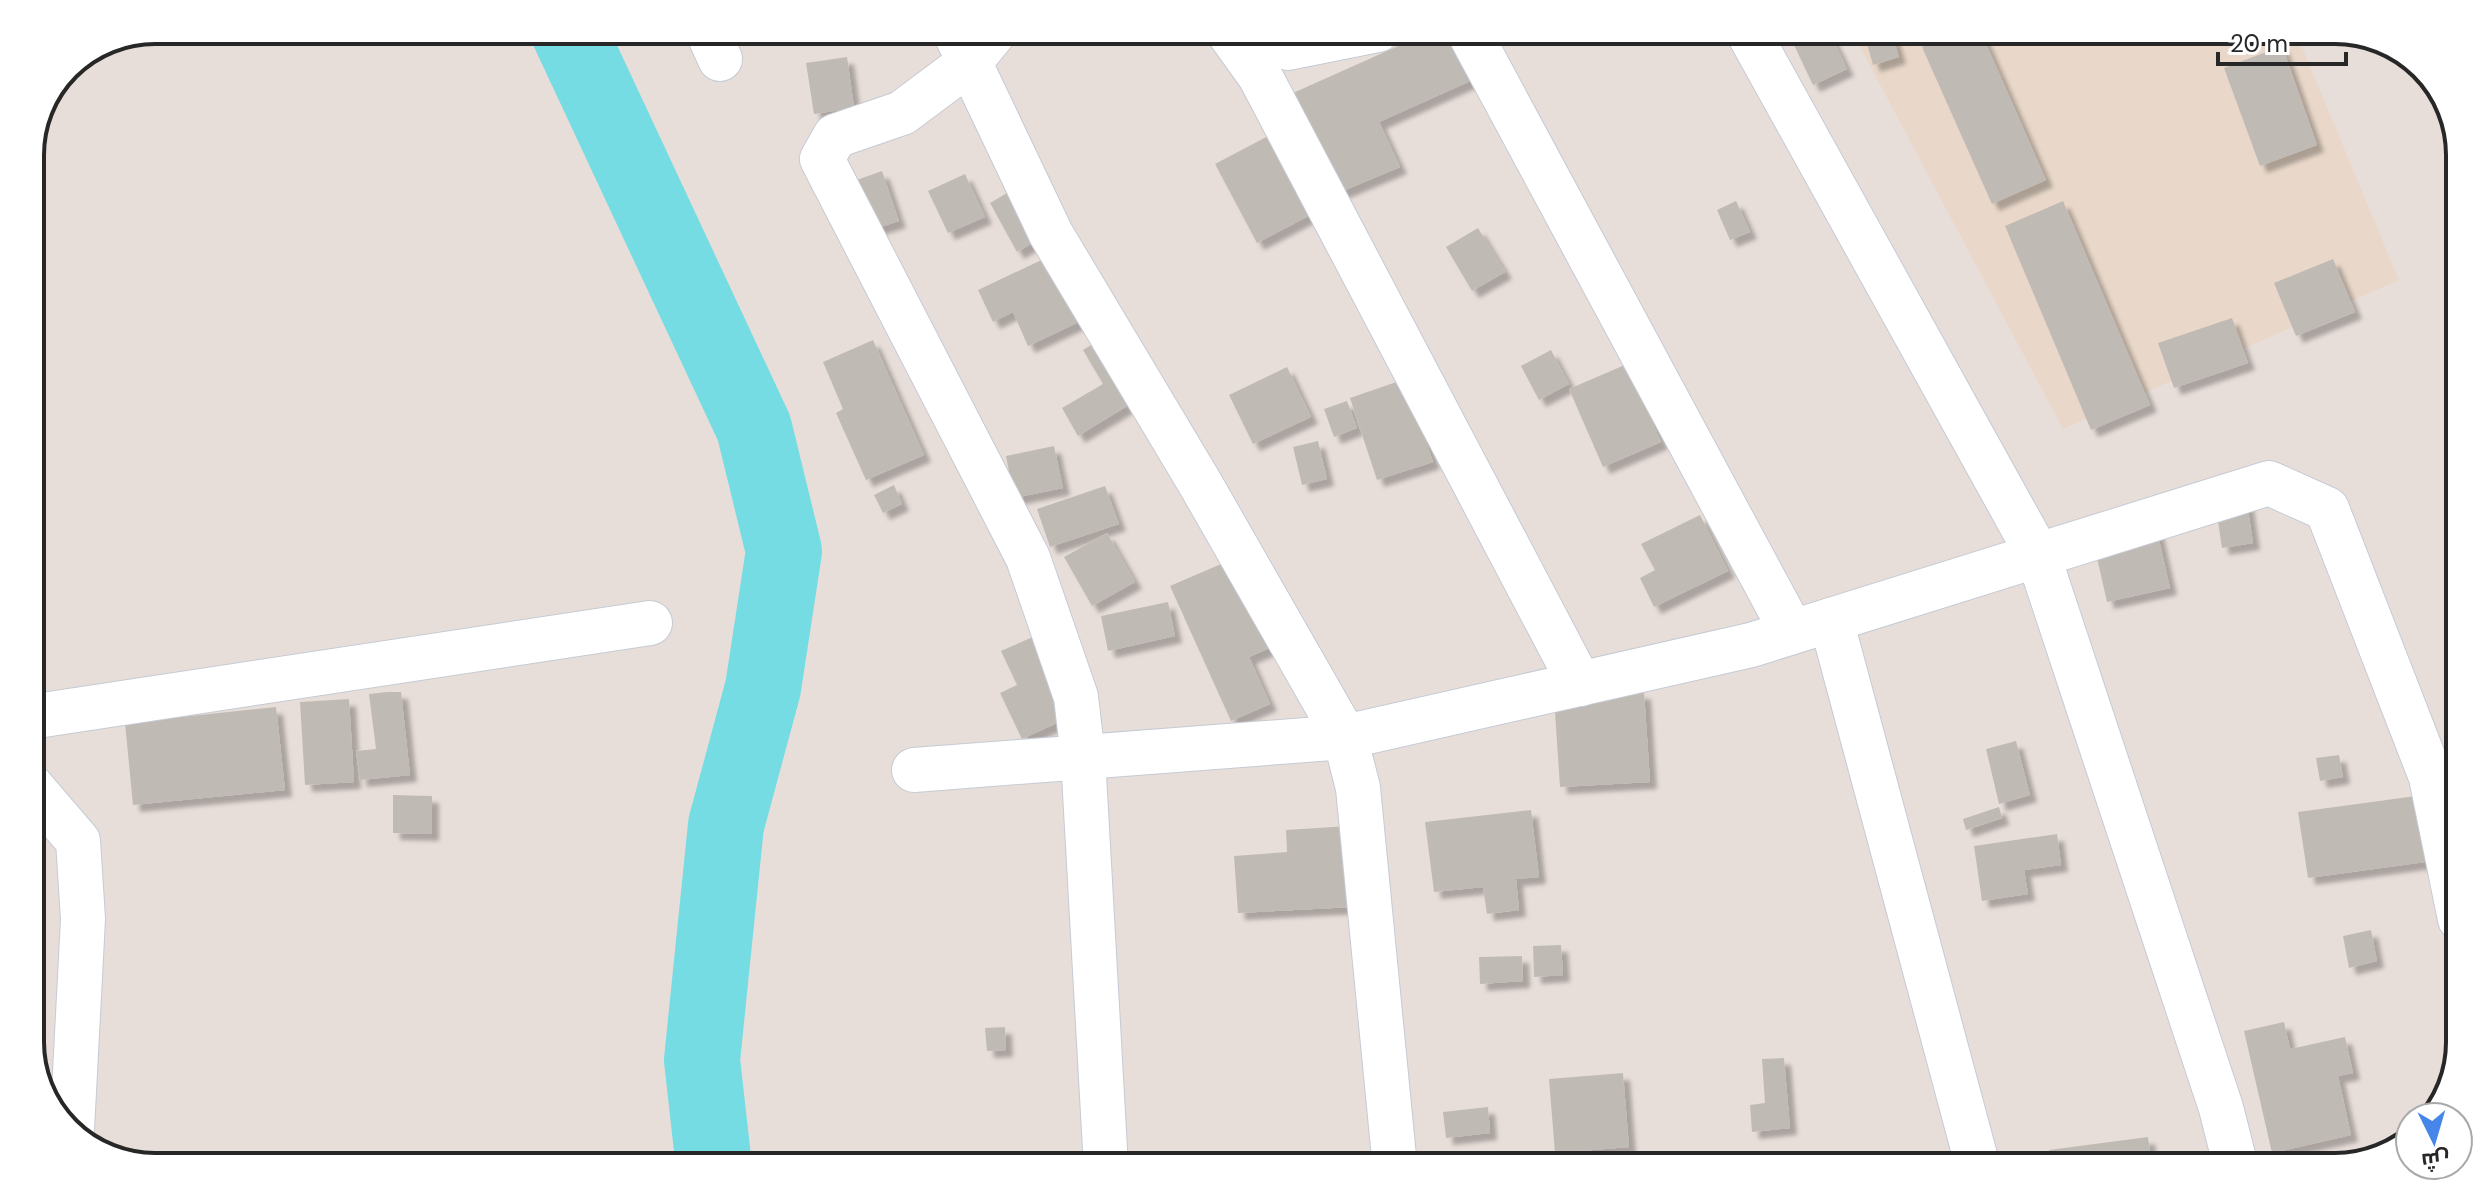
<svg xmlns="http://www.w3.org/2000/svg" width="2490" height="1197" viewBox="0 0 2490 1197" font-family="'DM Sans',Cairo,sans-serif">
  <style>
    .education { fill: #e9d8c9 }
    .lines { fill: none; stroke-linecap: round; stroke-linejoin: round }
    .river { stroke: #74dce2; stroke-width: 76 }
    .building { fill: #c0bab5; filter: url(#shadow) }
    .street-casing { stroke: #c5cbd4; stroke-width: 46 }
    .street { stroke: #fff; stroke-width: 44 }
    .rim { fill: none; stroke: #272727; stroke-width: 4 }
  </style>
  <defs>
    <filter id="shadow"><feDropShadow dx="7" dy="7" stdDeviation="2" flood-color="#0004"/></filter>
  </defs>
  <rect width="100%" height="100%" fill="#e8ded9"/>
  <path class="education" d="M1851,30H2295L2399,280L2063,429Z"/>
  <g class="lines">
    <path class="river" d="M568,30L754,428L784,551L763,688L726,825L702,1060L714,1167"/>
  </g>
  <g class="building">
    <path d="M1434,30H1458L1479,77L1379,122L1400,167L1338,193L1293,93Z"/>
    <path d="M1823,30H1828L1847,69L1813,85L1794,45Z"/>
    <path d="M1863,30H1891L1899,57L1873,65Z"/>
    <path d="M1961,30H1980L2046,180L1992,204L1922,47Z"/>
    <path d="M2282,46L2317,145L2260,166L2224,68Z"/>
    <path d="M847,57L854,108L814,114L806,63Z"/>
    <path d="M1274,133L1316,212L1257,243L1215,164Z"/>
    <path d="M882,171L899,221L871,230L854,181Z"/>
    <path d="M965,174L985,217L948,233L928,191Z"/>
    <path d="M1014,189L1041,238L1017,252L990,203Z"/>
    <path d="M1736,201L1750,232L1730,240L1717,210Z"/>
    <path d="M2063,201L2150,405L2091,430L2005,226Z"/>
    <path d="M1478,228L1505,272L1472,291L1446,247Z"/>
    <path d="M1050,256L1081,321L1028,346L1013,312L993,322L978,290Z"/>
    <path d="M2333,259L2355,312L2296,336L2274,283Z"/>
    <path d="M2232,318L2248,363L2174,388L2158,343Z"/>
    <path d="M873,340L924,455L866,480L836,413L843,409L823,362Z"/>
    <path d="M1091,345L1127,406L1078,436L1062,408L1103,384L1083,350Z"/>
    <path d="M1551,350L1569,384L1539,400L1521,366Z"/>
    <path d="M1627,364L1661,442L1603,467L1569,389Z"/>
    <path d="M1287,367L1311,417L1253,444L1229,395Z"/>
    <path d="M1405,379L1433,462L1377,480L1350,398Z"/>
    <path d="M1347,401L1357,428L1334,437L1324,409Z"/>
    <path d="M1318,441L1327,479L1302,485L1293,447Z"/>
    <path d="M1054,446L1063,488L1014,498L1006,456Z"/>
    <path d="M894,485L902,504L883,513L874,495Z"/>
    <path d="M1105,486L1119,524L1050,547L1037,509Z"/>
    <path d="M2246,497L2253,543L2222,548L2215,502Z"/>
    <path d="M1700,515L1728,571L1654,607L1640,578L1655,570L1641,544Z"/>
    <path d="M2156,527L2170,588L2107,602L2093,540Z"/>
    <path d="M1107,533L1135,582L1092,606L1064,557Z"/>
    <path d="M1235,558L1274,646L1249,657L1270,704L1231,721L1170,586Z"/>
    <path d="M1168,602L1175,636L1108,651L1101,616Z"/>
    <path d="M1044,632L1081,712L1022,739L1000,693L1017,685L1001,651Z"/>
    <path d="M387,692H401L410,775L360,780L356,751L376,749L369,694Z"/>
    <path d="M1644,692L1650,782L1560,787L1554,697Z"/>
    <path d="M349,699L354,782L305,785L300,702Z"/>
    <path d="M276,707L285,790L133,805L125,723Z"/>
    <path d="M2016,741L2030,795L1999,804L1986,749Z"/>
    <path d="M2339,755L2343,777L2320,781L2316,758Z"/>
    <path d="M393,795L432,796V834L393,833Z"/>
    <path d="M2416,796L2425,862L2308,878L2298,812Z"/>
    <path d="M1999,807L2002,818L1966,830L1963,819Z"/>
    <path d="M1531,810L1539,877L1516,879L1519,910L1487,914L1483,887L1434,892L1425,822Z"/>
    <path d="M1365,825L1371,906L1238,913L1234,856L1287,852L1286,830Z"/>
    <path d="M2057,834L2061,865L2024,870L2028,894L1982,901L1974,846Z"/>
    <path d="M2371,930L2377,961L2349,968L2343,936Z"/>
    <path d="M1561,945L1563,975L1534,977L1533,946Z"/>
    <path d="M1522,956L1523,981L1480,984L1479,957Z"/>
    <path d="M2284,1022L2290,1049L2345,1037L2353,1073L2338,1076L2351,1135L2272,1153L2244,1031Z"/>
    <path d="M1005,1027L1006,1050L987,1051L985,1028Z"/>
    <path d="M1784,1058L1790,1128L1752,1132L1750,1105L1765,1103L1762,1059Z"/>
    <path d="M1623,1073L1629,1147L1555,1153L1549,1079Z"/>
    <path d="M1488,1107L1490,1133L1446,1138L1443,1112Z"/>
    <path d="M2148,1137L2152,1167H2051L2049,1150Z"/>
  </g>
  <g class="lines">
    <defs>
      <g id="street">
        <path d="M707,30L720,59"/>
        <path d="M954,30L1051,234L1201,485L1345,737L1358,788L1395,1167"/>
        <path d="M996,30L969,63L902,113L835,136L822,159L1028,558L1076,697L1083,757L1106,1167"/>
        <path d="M1227,30L1260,76L1580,684"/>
        <path d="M1468,30L1792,632"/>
        <path d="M1747,30L2038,555L2221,1108L2236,1167"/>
        <path d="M1288,48L1378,30"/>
        <path d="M1831,620L1978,1167"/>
        <path d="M30,717L650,623"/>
        <path d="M914,770L1345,737L1751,645L2269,483L2327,509L2431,777L2460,919"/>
        <path d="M30,785L78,841L83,919L72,1130"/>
      </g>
    </defs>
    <use href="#street" class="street-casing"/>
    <use href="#street" class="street"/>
  </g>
  <path d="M0 0H2490V1197H0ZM155 44H2335A111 111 0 0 1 2446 155V1042A111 111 0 0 1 2335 1153H155A111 111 0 0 1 44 1042V155A111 111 0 0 1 155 44Z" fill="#fff" fill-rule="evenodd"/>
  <path class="rim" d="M155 44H2335A111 111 0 0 1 2446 155V1042A111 111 0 0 1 2335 1153H155A111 111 0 0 1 44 1042V155A111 111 0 0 1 155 44Z"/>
  <g transform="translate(2434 1141) rotate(175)"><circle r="38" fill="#ffffff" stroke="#a9a9a9" stroke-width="2"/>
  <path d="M0-6L14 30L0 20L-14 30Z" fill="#4686e8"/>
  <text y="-12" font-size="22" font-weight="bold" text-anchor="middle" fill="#272727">ش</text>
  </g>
  <path d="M2218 52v12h128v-12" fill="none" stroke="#272727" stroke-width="4"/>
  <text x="2230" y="52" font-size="24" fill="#272727" stroke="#ffffff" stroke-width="6" paint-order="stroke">20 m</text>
</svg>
